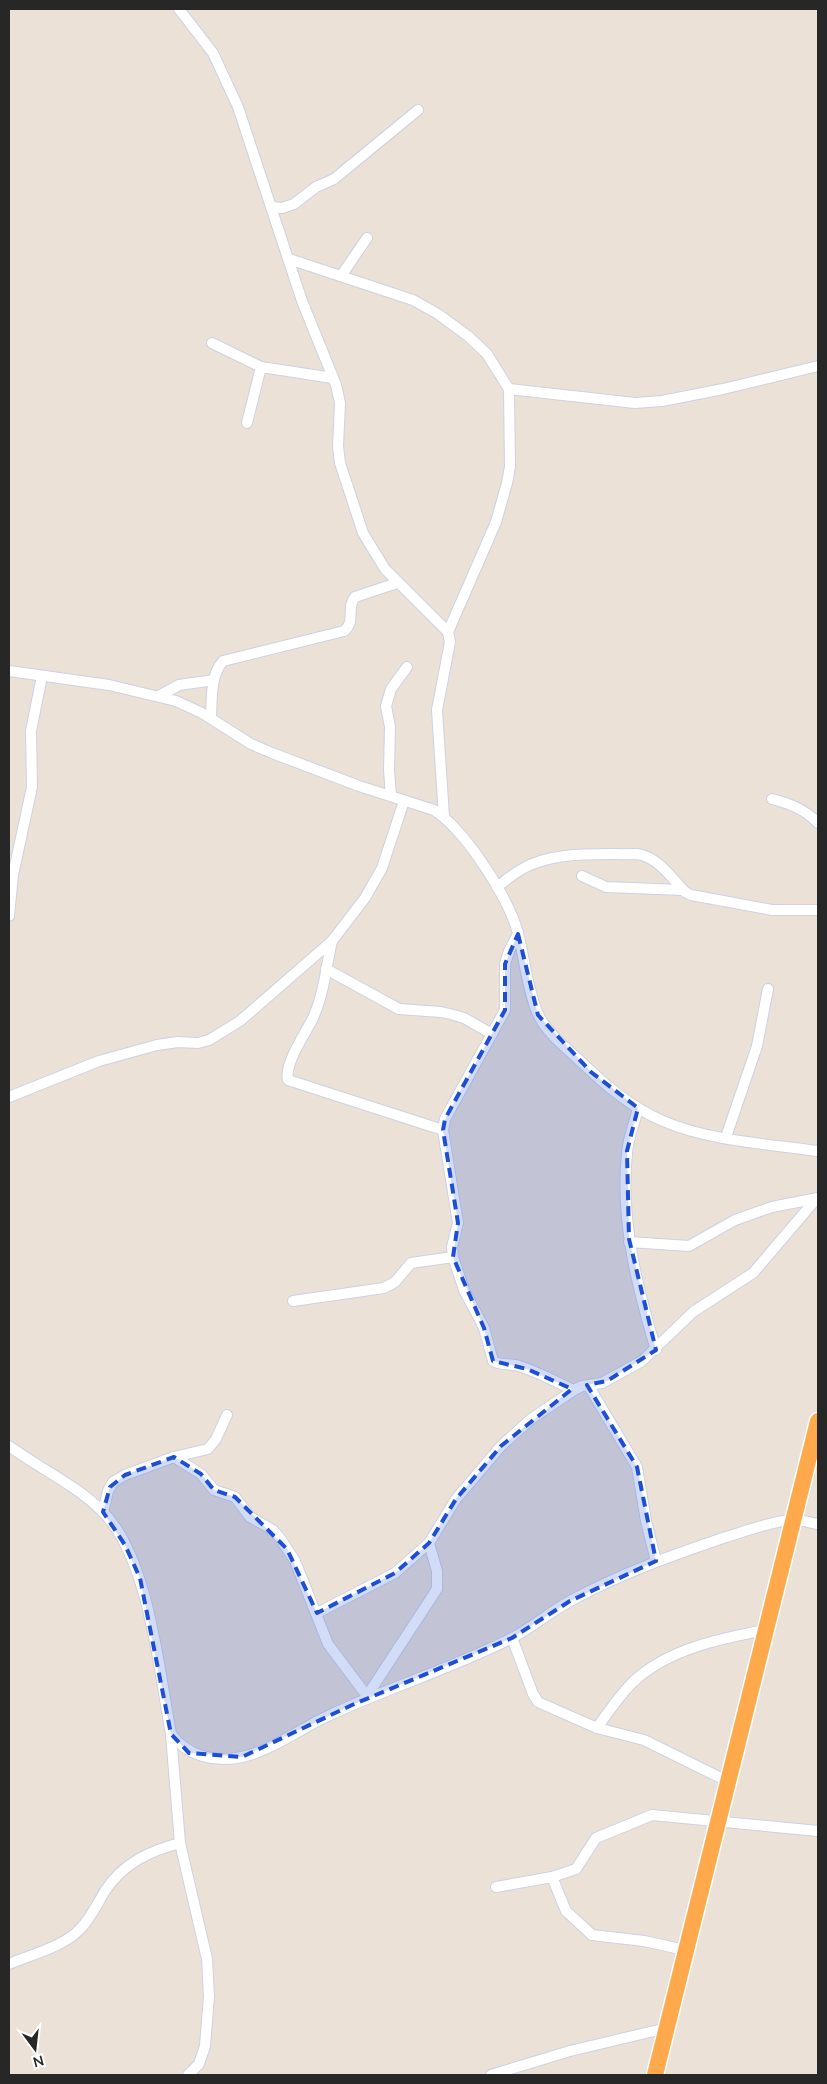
<svg xmlns="http://www.w3.org/2000/svg" width="827" height="2084" viewBox="0 0 827 2084" font-family="'Nunito Sans',sans-serif">
  <style>
    .lines { fill: none; stroke-linecap: round; stroke-linejoin: round }
    .minor-casing { stroke: #ccd2e2; stroke-width: 12 }
    .trunk-casing { stroke: #fff; stroke-width: 19 }
    .minor { stroke: #fff; stroke-width: 10 }
    .trunk { stroke: #feaa4c; stroke-width: 16 }
    .marked { fill: #1d4ed8; fill-opacity: 0.2; stroke: #1d4ed8; stroke-width: 4; stroke-dasharray: 10 6; stroke-linejoin: round }
  </style>
  <rect width="100%" height="100%" fill="#ebe1d6"/>
  <g class="lines">
    <defs>
      <g id="minor">
        <path d="M179,9L213,53L238,107L302,301L336,385L340,403L338,446L340,463L363,533L385,569L448,632L450,642L437,710L444,817"/>
        <path d="M271,207L282,208L294,204L316,187L334,179L418,110"/>
        <path d="M289,259L413,300L438,314L468,336L487,354L509,389L510,467L507,483L496,522L448,632"/>
        <path d="M341,276L367,238"/>
        <path d="M212,343L261,367L333,378"/>
        <path d="M509,389L635,403L662,401L723,389L818,366"/>
        <path d="M247,423L261,367"/>
        <path d="M9,671L109,685L176,701L202,713L251,744L272,753L359,786L434,810C466,831 508,897 518,933C525,960 527,989 538,1014C546,1032 564,1046 578,1059C603,1083 630,1107 663,1121C709,1141 769,1144 818,1151"/>
        <path d="M159,696L179,685L214,680"/>
        <path d="M211,718C212,700 210,676 223,661L344,631C356,622 346,607 355,597L397,583"/>
        <path d="M391,796L389,770L390,727L386,706L391,689L407,667"/>
        <path d="M772,799C791,804 804,809 818,823"/>
        <path d="M582,876L606,887L683,890"/>
        <path d="M497,887C505,881 513,874 522,869C555,850 601,855 637,854C658,857 671,877 685,892L691,895L772,910H818"/>
        <path d="M9,916L13,875L32,787L31,731L42,676"/>
        <path d="M518,934L509,951L505,964V1010L445,1119L443,1130L458,1223L452,1247L453,1257L464,1290L484,1328L493,1361C501,1366 510,1363 519,1366C538,1372 556,1382 574,1390"/>
        <path d="M332,941C326,966 324,996 312,1020C305,1034 284,1064 288,1080L443,1130"/>
        <path d="M326,969L399,1009L441,1012L454,1015L464,1018L492,1034"/>
        <path d="M9,1097L99,1061L157,1045L178,1042L198,1043L209,1040L240,1021L332,941L365,898L382,868L404,801"/>
        <path d="M638,1108C635,1122 628,1138 627,1153C620,1220 637,1287 656,1350"/>
        <path d="M726,1137L757,1046L768,989"/>
        <path d="M629,1242L689,1246L735,1220L772,1207L818,1198"/>
        <path d="M293,1301L384,1288L395,1282L411,1263L453,1257"/>
        <path d="M588,1385L637,1467L646,1521L656,1561"/>
        <path d="M9,1446C39,1468 76,1485 102,1511C149,1557 159,1671 171,1734C187,1756 215,1763 242,1757C273,1750 301,1728 330,1715C390,1687 453,1668 512,1638C533,1627 551,1611 572,1600C622,1573 673,1555 726,1537C743,1532 775,1520 792,1520C800,1519 810,1523 818,1524"/>
        <path d="M174,1457L201,1474L214,1490L235,1497L250,1517L273,1530L280,1538L295,1561L328,1644L367,1696"/>
        <path d="M103,1512L108,1491L113,1482L125,1475L174,1457L208,1449L216,1439L227,1415"/>
        <path d="M317,1613L395,1573L429,1543L456,1499L501,1446L531,1419L574,1390L582,1386L602,1383L642,1361L693,1312L753,1273L817,1198"/>
        <path d="M512,1638L533,1694L538,1702L597,1728L644,1740L729,1782"/>
        <path d="M365,1699L437,1589V1571L429,1543"/>
        <path d="M597,1728C608,1712 619,1696 633,1682C668,1649 719,1639 765,1630"/>
        <path d="M171,1735L180,1843L207,1959L209,1996L205,2046L199,2064L188,2075"/>
        <path d="M552,1877L566,1911L592,1935L644,1941L685,1950"/>
        <path d="M496,1887L552,1877L576,1869L596,1838L652,1815L818,1831"/>
        <path d="M9,1964C30,1955 65,1946 80,1929C91,1918 97,1904 105,1891C123,1863 150,1851 180,1843"/>
        <path d="M491,2075L570,2051L667,2028"/>
      </g>
      <path id="trunk" d="M655,2075L818,1421"/>
    </defs>
    <use href="#minor" class="minor-casing"/>
    <use href="#trunk" class="trunk-casing"/>
    <use href="#minor" class="minor"/>
    <use href="#trunk" class="trunk"/>
  </g>
  <path class="marked" d="M518,934L538,1015L591,1072L638,1108L627,1151L629,1239L656,1350L607,1381L587,1385L637,1467L656,1561L570,1601L512,1638L352,1705L242,1757L189,1753L171,1734L140,1578L125,1545L103,1512L110,1487L125,1475L174,1457L201,1474L214,1490L235,1497L287,1549L317,1613L395,1573L429,1543L456,1499L501,1446L572,1389L527,1369L493,1361L484,1328L453,1257L458,1223L443,1130L445,1119L505,1010V964Z"/>
  <rect width="827" height="2084" fill="none" stroke="#272727" stroke-width="20"/>
  <g transform="translate(35 2049) rotate(165)" stroke="#ffffff" stroke-width="4" paint-order="stroke">
  <path d="M0-4L9 19L0 12L-9 19Z" fill="#272727"/>
  <text y="-8" font-size="14" font-weight="bold" text-anchor="middle" fill="#272727">N</text>
  </g>
</svg>
